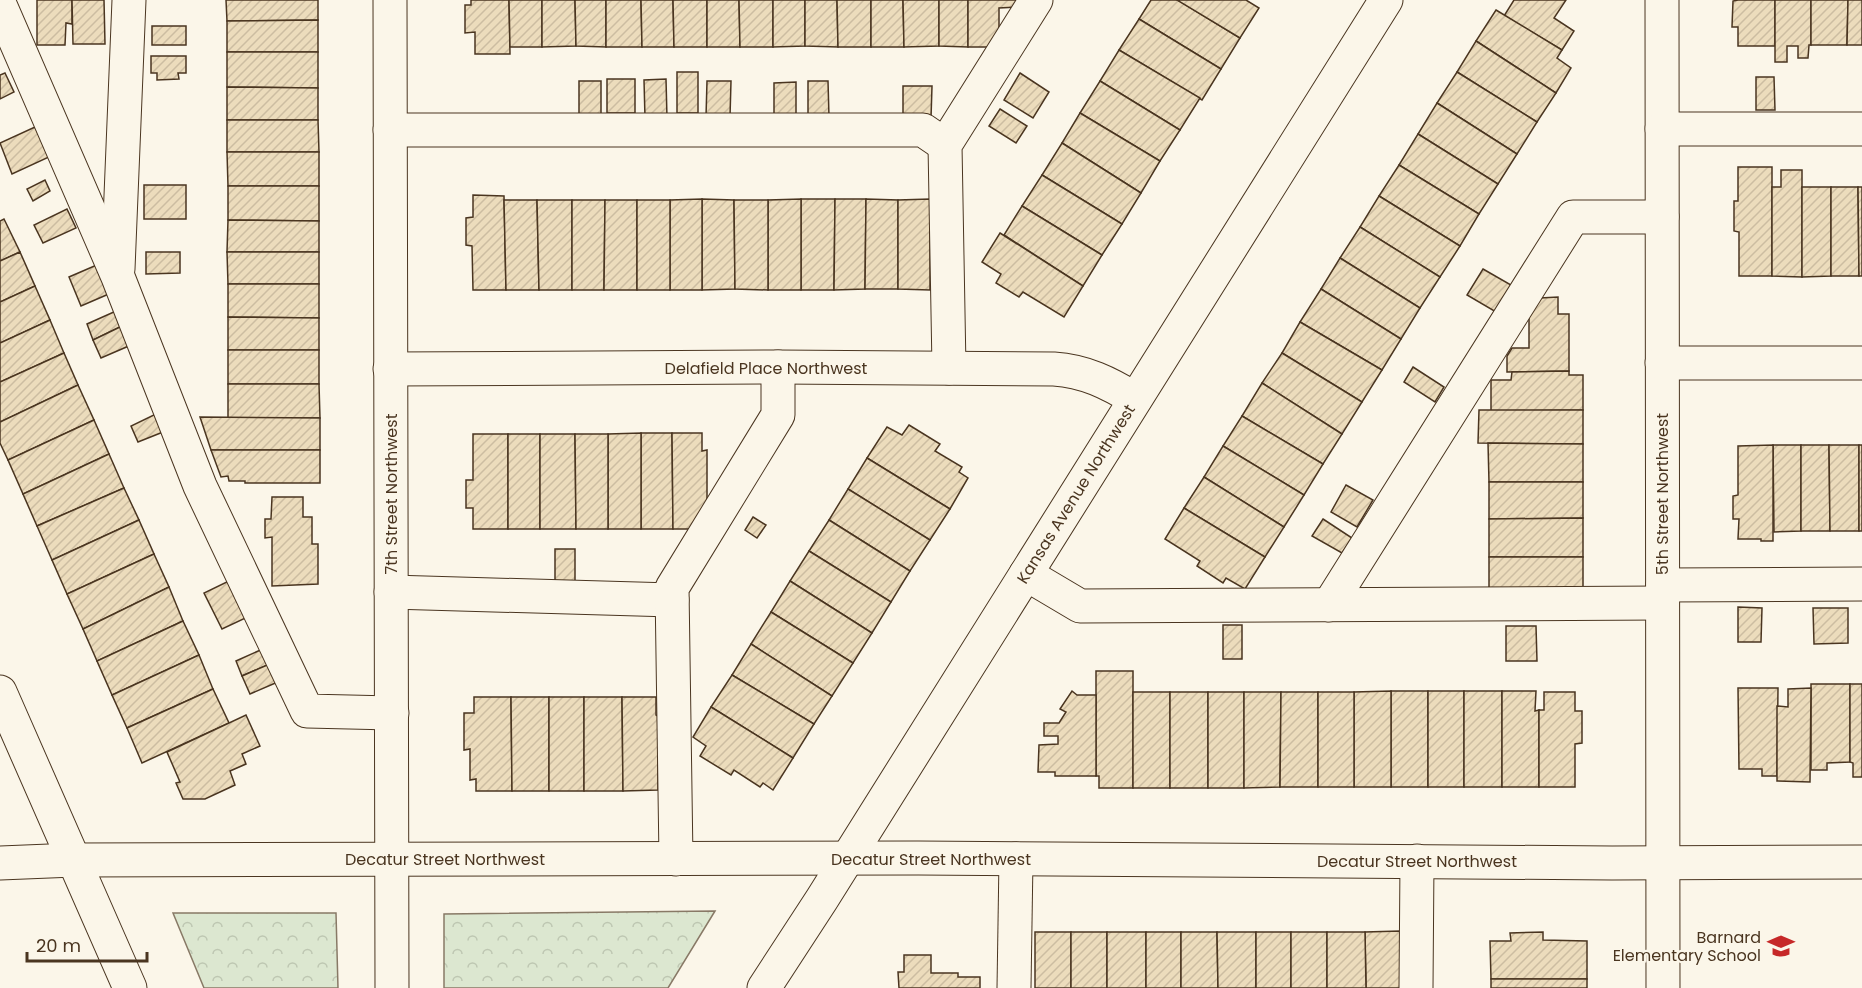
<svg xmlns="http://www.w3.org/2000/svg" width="1862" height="988" viewBox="0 0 1862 988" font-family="Poppins,sans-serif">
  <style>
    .park { fill: url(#park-crowns); stroke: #887966; stroke-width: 1.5 }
    .building { fill: url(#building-hatch); stroke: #4a3520; stroke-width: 1.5 }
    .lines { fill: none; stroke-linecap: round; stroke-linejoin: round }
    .minor-casing { stroke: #4a3520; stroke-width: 35 }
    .minor { stroke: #fbf6e9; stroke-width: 33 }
    .labels { text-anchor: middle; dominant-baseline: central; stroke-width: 4.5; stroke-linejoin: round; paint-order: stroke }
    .street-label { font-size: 16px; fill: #4a3520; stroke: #fbf6e9 }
    .poi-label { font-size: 16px; fill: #4a3520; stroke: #fbf6e9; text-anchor: end }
  </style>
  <defs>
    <pattern id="park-crowns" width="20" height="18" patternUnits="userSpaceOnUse" patternTransform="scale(1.5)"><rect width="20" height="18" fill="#dce7d0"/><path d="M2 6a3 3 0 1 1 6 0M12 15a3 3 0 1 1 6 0" fill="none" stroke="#bec7b2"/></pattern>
    <pattern id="building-hatch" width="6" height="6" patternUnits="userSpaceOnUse" patternTransform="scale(1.5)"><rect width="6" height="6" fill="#ecdcbc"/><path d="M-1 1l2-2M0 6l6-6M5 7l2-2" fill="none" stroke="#ccbda1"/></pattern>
  </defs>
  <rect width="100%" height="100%" fill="#fbf6e9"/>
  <g class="park">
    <path d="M715,911L668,988H444V914Z"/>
    <path d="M173,913H336L338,988H204Z"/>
  </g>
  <g class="building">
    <path d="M37,0H72V24L66,23L65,45H37Z"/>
    <path d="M72,0H104L105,44H73Z"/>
    <path d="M226,0H318V20L227,21Z"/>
    <path d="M471,0H509L510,54H475V32L465,33V5H471Z"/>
    <path d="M509,0H542V47H510Z"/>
    <path d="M542,0H575L576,46L542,47Z"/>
    <path d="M575,0H606V47L576,46Z"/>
    <path d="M606,0H641L642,47H606Z"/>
    <path d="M641,0H673L674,47H642Z"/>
    <path d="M673,0H707V47H674Z"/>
    <path d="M707,0H739L740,47H707Z"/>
    <path d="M739,0H773V47H740Z"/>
    <path d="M773,0H805V46L773,47Z"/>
    <path d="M805,0H837L838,47L805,46Z"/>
    <path d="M837,0H871V47H838Z"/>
    <path d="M871,0H903L904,47H871Z"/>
    <path d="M903,0H939V46L904,47Z"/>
    <path d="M939,0H968V47L939,46Z"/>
    <path d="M968,0H1020V7L999,8V47H968Z"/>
    <path d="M1151,0H1178L1240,38L1221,69L1139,19Z"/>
    <path d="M1177,0H1246L1259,8L1240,38Z"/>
    <path d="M1514,0H1566L1554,18L1574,31L1562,50L1504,16Z"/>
    <path d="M1738,0H1775V46H1738V27H1732L1733,1Z"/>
    <path d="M1775,0H1811V45H1809L1808,58H1798V46H1787V62H1775Z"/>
    <path d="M1811,0H1848L1847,45H1811Z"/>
    <path d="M1848,0H1862V45H1847Z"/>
    <path d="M1496,10L1562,50L1557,58L1571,68L1556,93L1476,41Z"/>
    <path d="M1139,19L1221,69L1202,100L1119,50Z"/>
    <path d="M318,20V52H227V21Z"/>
    <rect x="152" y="26" width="34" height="19"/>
    <path d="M1476,41L1556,93L1537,122L1457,72Z"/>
    <path d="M1119,50L1200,98L1180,130L1100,81Z"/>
    <path d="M227,52H318V88L227,87Z"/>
    <path d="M151,56H186V73H178L179,79L157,80V73H151Z"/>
    <rect x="677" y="72" width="21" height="41"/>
    <path d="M1457,72L1537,122L1517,154L1437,103Z"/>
    <path d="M5,73L14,92L0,99V75Z"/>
    <path d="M1020,73L1049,92L1033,118L1004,100Z"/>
    <path d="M1756,77H1774L1775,110H1756Z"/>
    <rect x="607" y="79" width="28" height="34"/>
    <path d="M666,79L667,118H645L644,80Z"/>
    <rect x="579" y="81" width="22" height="34"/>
    <path d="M707,81H731L730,117H706Z"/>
    <path d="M808,81H828L829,117H808Z"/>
    <path d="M1100,81L1180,130L1160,161L1080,113Z"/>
    <path d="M796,82V116H774V83Z"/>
    <path d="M903,86H932L931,118H903Z"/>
    <path d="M227,87L318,88V120H227Z"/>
    <path d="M1437,103L1517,154L1498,184L1418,134Z"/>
    <path d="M1000,109L1027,126L1016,143L989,126Z"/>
    <path d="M1080,113L1160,161L1141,193L1062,143Z"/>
    <path d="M227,120H318L319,152H227Z"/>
    <path d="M35,127L49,157L12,174L0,143Z"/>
    <path d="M1418,134L1498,184L1479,214L1399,165Z"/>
    <path d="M1062,143L1141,193L1122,224L1042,175Z"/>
    <path d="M227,152H319V186H228Z"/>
    <path d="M1399,165L1479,214L1460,246L1379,196Z"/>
    <path d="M1738,167H1772V276H1739V232L1734,231V201H1738Z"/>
    <path d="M1781,170H1802V277L1772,276V187H1781Z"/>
    <path d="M1042,175L1122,224L1102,255L1022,206Z"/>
    <path d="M45,180L50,191L33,201L27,189Z"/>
    <rect x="144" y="185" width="42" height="34"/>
    <path d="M228,186H319V221L228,220Z"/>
    <path d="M1802,187H1831V276L1802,277Z"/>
    <path d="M1831,187H1858L1859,276H1831Z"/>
    <path d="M1858,187H1862V276H1859Z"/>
    <path d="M473,195L504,196L506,290H473L472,246L466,245V218L473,217Z"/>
    <path d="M1379,196L1460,246L1440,277L1360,227Z"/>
    <path d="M702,199L734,200L735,289L702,290Z"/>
    <path d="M702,199V290H670V200Z"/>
    <path d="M801,199H835L834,290H801Z"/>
    <path d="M801,199V290H768V200Z"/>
    <path d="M835,199H866L865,289L834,290Z"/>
    <path d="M866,199L898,200V289H865Z"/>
    <path d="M930,199V290L898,289V200Z"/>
    <path d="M504,200H537L539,290H506Z"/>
    <path d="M537,200H572V290H539Z"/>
    <path d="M572,200H605L604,290H572Z"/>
    <path d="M605,200H637V290H604Z"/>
    <rect x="637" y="200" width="33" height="90"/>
    <path d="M734,200H768V290L735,289Z"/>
    <path d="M1022,206L1102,255L1083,286L1004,235Z"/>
    <path d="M67,209L76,228L43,243L34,225Z"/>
    <path d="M4,219L20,252L0,261V221Z"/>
    <path d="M228,220L319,221V252H227Z"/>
    <path d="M1360,227L1440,277L1420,308L1340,258Z"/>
    <path d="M1000,233L1083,286L1064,317L1023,292L1019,297L996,283L1001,274L982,262Z"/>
    <path d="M20,252L35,286L0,302V261Z"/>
    <path d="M146,252H180V273L146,274Z"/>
    <path d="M227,252H319V284H228Z"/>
    <path d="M1340,258L1420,308L1401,339L1321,289Z"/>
    <path d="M99,264L111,293L81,306L69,277Z"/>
    <path d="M1483,269L1511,285L1496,312L1467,295Z"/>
    <path d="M228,284H319V318L228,317Z"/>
    <path d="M35,286L50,320L0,343V302Z"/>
    <path d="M1321,289L1401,339L1382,370L1300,322Z"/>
    <path d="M1558,297V314H1569V371L1507,372V356L1512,348H1529V317L1540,298Z"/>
    <path d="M116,311L122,326L93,340L87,324Z"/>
    <path d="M228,317L319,318V350H228Z"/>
    <path d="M50,320L64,353L0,382V343Z"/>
    <path d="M1300,322L1382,370L1362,402L1282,353Z"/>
    <path d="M122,326L131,345L101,358L93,340Z"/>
    <rect x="228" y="350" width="91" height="34"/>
    <path d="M64,353L78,385L0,422V382Z"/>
    <path d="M1282,353L1362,402L1342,434L1262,383Z"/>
    <path d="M1413,367L1444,387L1435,402L1404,382Z"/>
    <path d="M1569,371V375H1583V410L1491,411V380H1511L1512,372Z"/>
    <path d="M1262,383L1342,434L1323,464L1242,416Z"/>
    <path d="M228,384H319L320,418H228Z"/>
    <path d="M78,385L94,420L8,460L0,443V422Z"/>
    <path d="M1479,410H1583V444L1478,443Z"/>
    <path d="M160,412L168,430L138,442L131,426Z"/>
    <path d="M1242,416L1323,464L1304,495L1223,446Z"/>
    <path d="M200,417L320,418V450H211Z"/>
    <path d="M94,420L109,454L23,494L8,460Z"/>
    <path d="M909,425L940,444L935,451L962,467L959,472L968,478L950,509L867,458L887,427L902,435Z"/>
    <path d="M641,433H672L673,529H641Z"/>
    <path d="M641,433V529H608V434Z"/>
    <path d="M672,433H702V451L707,450V509L696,529H673Z"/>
    <path d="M473,434H508V529H473V508H466V480H473Z"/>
    <rect x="508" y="434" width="32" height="95"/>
    <path d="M540,434H575L576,529H540Z"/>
    <path d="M575,434H608V529H576Z"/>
    <path d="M1488,443L1583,444V482H1489Z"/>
    <path d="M1773,445H1801V531L1774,532Z"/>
    <path d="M1773,445V541H1761V539H1738L1739,519H1733V496L1738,495V446Z"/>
    <path d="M1801,445H1829L1830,531H1801Z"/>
    <path d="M1829,445H1859V531H1830Z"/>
    <rect x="1859" y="445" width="3" height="86"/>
    <path d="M1223,446L1304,495L1284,527L1204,477Z"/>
    <path d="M211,450H320V483H245V481H229L228,476L221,477Z"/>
    <path d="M109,454L124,488L37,526L23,494Z"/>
    <path d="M867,458L950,509L930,540L848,489Z"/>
    <path d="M1204,477L1284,527L1265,557L1184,508Z"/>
    <path d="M1489,482H1583V518L1489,519Z"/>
    <path d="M1346,485L1373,500L1357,527L1331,512Z"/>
    <path d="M124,488L139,520L52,560L37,526Z"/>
    <path d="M848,489L930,540L910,571L829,520Z"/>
    <path d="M272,497H303V517H312V544H318V584L272,586V537L265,538V519H271Z"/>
    <path d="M1184,508L1265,557L1245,589L1226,578L1223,583L1197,566L1200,561L1165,539Z"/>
    <path d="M753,517L766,525L757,538L745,530Z"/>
    <path d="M1583,518V557H1489V519Z"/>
    <path d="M1323,519L1352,538L1342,553L1312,536Z"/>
    <path d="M139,520L154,554L67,594L52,560Z"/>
    <path d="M829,520L910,571L891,602L809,551Z"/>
    <rect x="555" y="549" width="20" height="36"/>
    <path d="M809,551L891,602L872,633L790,581Z"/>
    <path d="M154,554L169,587L83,629L67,594Z"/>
    <rect x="1489" y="557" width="94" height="35"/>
    <path d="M235,578L252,615L222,629L204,593Z"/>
    <path d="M790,581L872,633L853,663L771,612Z"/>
    <path d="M169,587L183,621L97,661L83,629Z"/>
    <path d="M1738,607L1762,608L1761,642H1738Z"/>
    <path d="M1813,608H1848V643L1814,644Z"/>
    <path d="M771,612L853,663L832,696L751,644Z"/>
    <path d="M183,621L199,655L112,695L97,661Z"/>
    <rect x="1223" y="625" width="19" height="34"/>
    <path d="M1506,626H1536L1537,661H1506Z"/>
    <path d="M751,644L832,696L814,724L732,675Z"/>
    <path d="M265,648L272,663L242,676L236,661Z"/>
    <path d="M199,655L213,689L127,728L112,695Z"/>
    <path d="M272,663L280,681L250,694L242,676Z"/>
    <path d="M1096,671H1133V788H1099V776H1096Z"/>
    <path d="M732,675L814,724L793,758L711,707Z"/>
    <path d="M1811,684H1850V762L1827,763V770H1811Z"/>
    <path d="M1850,684H1862V777H1853V763L1850,762Z"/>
    <path d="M1738,688H1778L1777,776H1762V769H1739Z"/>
    <path d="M1811,688L1810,782L1777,781V706L1788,707V689Z"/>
    <path d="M213,689L229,723L142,763L127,728Z"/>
    <path d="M1072,691L1077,695H1096V776H1055V772H1038L1039,745L1058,744V736H1044V723H1059L1066,712L1060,709Z"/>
    <rect x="1391" y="691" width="37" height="96"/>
    <path d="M1391,691V787H1354V692Z"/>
    <rect x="1428" y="691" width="36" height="96"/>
    <rect x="1464" y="691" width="38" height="96"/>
    <path d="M1502,691H1536L1535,711L1539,710V787H1502Z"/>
    <rect x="1133" y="692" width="37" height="96"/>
    <rect x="1170" y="692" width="38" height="96"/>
    <rect x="1208" y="692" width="36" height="96"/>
    <path d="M1244,692H1281L1280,787L1244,788Z"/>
    <path d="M1281,692H1318V787H1280Z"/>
    <rect x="1318" y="692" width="36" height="95"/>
    <path d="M1544,692H1575V711H1582V743L1575,744V787H1539V710H1544Z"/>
    <path d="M474,697H511L512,791H476V779L470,780V749L464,750V713H474Z"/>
    <path d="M511,697H549V791H512Z"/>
    <rect x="549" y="697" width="35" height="94"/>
    <path d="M584,697H622L623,791H584Z"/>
    <path d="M622,697H656V715L658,716V790L623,791Z"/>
    <path d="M711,707L793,758L773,790L763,783L760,787L734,770L731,775L700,756L706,746L693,737Z"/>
    <path d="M246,715L260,746L242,754L246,764L230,771L235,785L205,799H183L176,783L180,782L167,752Z"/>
    <path d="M1400,931V988H1366L1365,932Z"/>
    <rect x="1035" y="932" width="36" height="56"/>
    <rect x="1071" y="932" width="36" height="56"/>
    <rect x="1107" y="932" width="39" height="56"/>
    <rect x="1146" y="932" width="35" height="56"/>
    <path d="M1181,932H1217L1218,988H1181Z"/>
    <path d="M1217,932H1256V988H1218Z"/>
    <rect x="1256" y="932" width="35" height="56"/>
    <rect x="1291" y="932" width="36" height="56"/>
    <path d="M1327,932H1365L1366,988H1327Z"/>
    <path d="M1543,932V940L1587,941V979H1491L1490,941H1511L1510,933Z"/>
    <path d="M904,955H931V973H958V977H980V988H899L898,972H904Z"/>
    <rect x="1491" y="979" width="96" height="9"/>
  </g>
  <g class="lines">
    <defs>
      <g id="minor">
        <path d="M390,0L392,988"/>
        <path d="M1662,0L1663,988"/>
        <path d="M0,5L118,277L200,486L307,711L392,713"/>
        <path d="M1662,129H1862"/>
        <path d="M390,130H923L945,145"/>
        <path d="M118,269L129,0"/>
        <path d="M1662,363H1862"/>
        <path d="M949,368L945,145L1036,0"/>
        <path d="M390,369L778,367L1054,369C1085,371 1109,383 1135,399"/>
        <path d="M1026,574L1080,606L1662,603"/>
        <path d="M1663,585L1862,584"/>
        <path d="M391,592L672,600"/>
        <path d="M1329,605L1573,217H1662"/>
        <path d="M0,692L130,988"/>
        <path d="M676,859L672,588L778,415V367"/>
        <path d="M0,863L74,860L918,858L1612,863L1862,862"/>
        <path d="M764,988L822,899L1386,0"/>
        <path d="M1014,988L1016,859"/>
        <path d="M1416,988L1417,861"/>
      </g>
    </defs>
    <use href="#minor" class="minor-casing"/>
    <use href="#minor" class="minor"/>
  </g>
  <defs>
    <symbol id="school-bare" viewBox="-9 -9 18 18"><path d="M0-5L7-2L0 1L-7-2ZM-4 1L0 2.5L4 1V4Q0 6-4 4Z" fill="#c62828" stroke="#fbf6e9" stroke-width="2.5" paint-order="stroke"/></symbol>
  </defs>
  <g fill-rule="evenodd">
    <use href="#school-bare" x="1762" y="927" width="38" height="38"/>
  </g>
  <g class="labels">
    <g class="street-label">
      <text x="766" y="368">Delafield Place Northwest</text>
      <text transform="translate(391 494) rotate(-90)">7th Street Northwest</text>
      <text transform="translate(1076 494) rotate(-58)">Kansas Avenue Northwest</text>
      <text transform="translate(1662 494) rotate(-90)">5th Street Northwest</text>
      <text x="445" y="859">Decatur Street Northwest</text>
      <text x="931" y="859">Decatur Street Northwest</text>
      <text x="1417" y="861">Decatur Street Northwest</text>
    </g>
    <g class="poi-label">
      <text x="1761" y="937">Barnard<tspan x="1761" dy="18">Elementary School</tspan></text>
    </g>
  </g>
  <path d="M27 952v9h120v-9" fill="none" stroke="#4a3520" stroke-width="3"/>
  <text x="36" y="952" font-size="18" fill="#4a3520" stroke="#fbf6e9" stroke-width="4.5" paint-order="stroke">20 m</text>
</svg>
